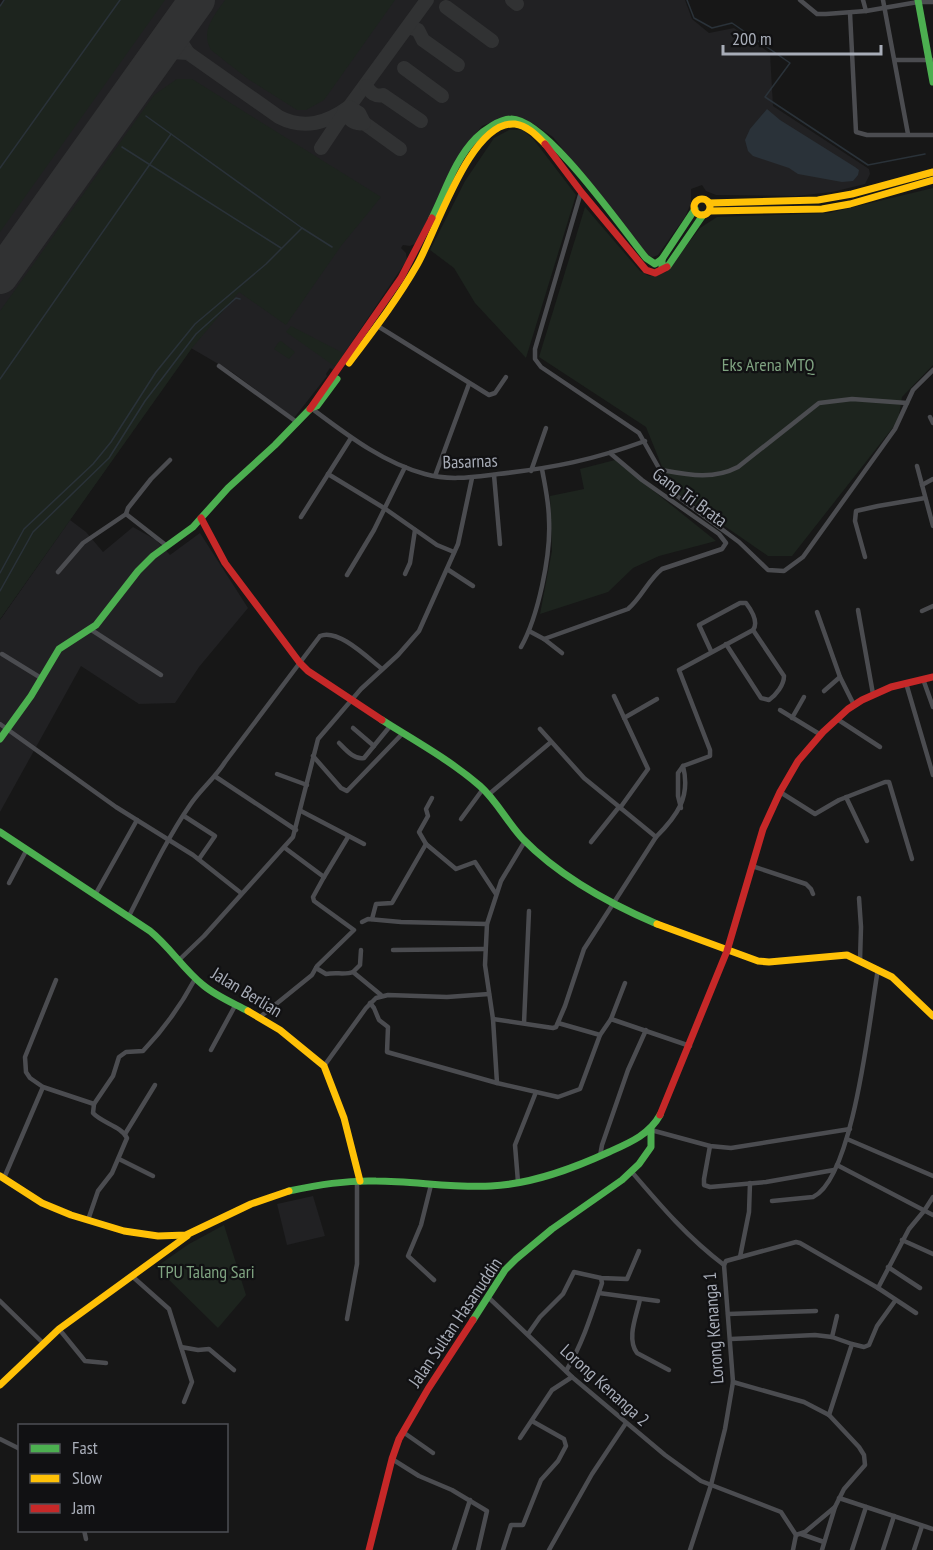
<svg xmlns="http://www.w3.org/2000/svg" width="933" height="1550" viewBox="0 0 933 1550" font-family="'PT Sans Narrow',sans-serif">
  <style>
    .built { fill: #212123 }
    .green { fill: #1d241e }
    .water { fill: #2a3239 }
    .lines { fill: none; stroke-linecap: round; stroke-linejoin: round }
    .stream { stroke: #2a3239; stroke-width: 1.5 }
    .taxiway { stroke: #313233; stroke-width: 14 }
    .runway { stroke: #313233; stroke-width: 36 }
    .street { stroke: #4b4c50; stroke-width: 4.5 }
    .fast { stroke: #4caf50; stroke-width: 7 }
    .slow { stroke: #ffc107; stroke-width: 7 }
    .jam { stroke: #c62828; stroke-width: 7 }
    .labels { text-anchor: middle; dominant-baseline: central; stroke-width: 4.5; stroke-linejoin: round; paint-order: stroke }
    .park-label { font-size: 18px; fill: #7fa381; stroke: #111113 }
    .street-label { font-size: 18px; fill: #a8adb8; stroke: #111113 }
  </style>
  <rect width="100%" height="100%" fill="#171717"/>
  <g class="built">
    <path d="M5,0H685L692,19L709,33L734,28L770,53L773,106L869,169L870,174L865,184L832,192L796,196L716,195L706,191L702,185L691,189V203L685,217L658,255L653,257L648,256L553,137L532,123L505,117L482,126L465,148L448,175L417,243L410,246L403,245L401,248L406,253L407,260L333,370L330,368L326,374L327,376L294,418L232,372L191,348L0,619V7Z"/>
    <path d="M70,520L86,532L103,552L133,527L156,540L170,555L200,533L248,608L199,667L175,703L139,704L81,666L0,812V620Z"/>
    <path d="M313,1196L325,1236L287,1245L277,1204Z"/>
  </g>
  <g class="green">
    <path d="M5,0H165L0,232V7Z"/>
    <path d="M225,0H395L324,100L306,110H297L248,79L211,50C200,31 214,16 225,0Z"/>
    <path d="M177,79H192L381,197L341,246L286,325L239,292L192,348L0,619V311L154,95Z"/>
    <path d="M509,130H523L534,140L576,195L526,358L475,303L454,268L430,250L465,181L494,138Z"/>
    <path d="M933,188V365L902,397L898,421L792,556H768L671,489L646,427L539,357L585,207L640,271L649,276L666,272L700,228L717,217L829,213Z"/>
    <path d="M291,326L341,352L344,357L337,368L286,332Z"/>
    <path d="M281,341L295,352L289,359L274,349L279,342Z"/>
    <path d="M615,460L716,541L659,556L633,568L608,592L540,614L552,551L550,496L584,489L580,469Z"/>
    <path d="M224,1225L246,1295L218,1328L156,1267L189,1244Z"/>
  </g>
  <path class="water" d="M767,109L780,120L855,167L859,170L858,175L853,181L842,182L798,174L789,168L753,156L748,151L745,140L750,129Z"/>
  <g class="lines">
    <g class="stream">
      <path d="M687,0L694,18L712,28L732,23L790,63L765,97L868,165L925,154"/>
      <path d="M0,6L4,0"/>
      <path d="M146,116L302,228L332,247"/>
      <path d="M122,147L281,248"/>
      <path d="M0,168L120,0"/>
      <path d="M0,379L171,134"/>
      <path d="M0,573L24,529L93,464L111,442L156,372L195,324L266,264L302,228"/>
      <path d="M0,591L33,532L109,458L145,401L196,334L236,298L240,299"/>
    </g>
    <g class="taxiway">
      <path d="M512,0L517,4"/>
      <path d="M446,7L492,41"/>
      <path d="M181,21V42L188,53"/>
      <path d="M408,27L418,30L423,40L458,65"/>
      <path d="M157,56L172,52L188,53L279,117C304,130 327,123 349,107L427,0"/>
      <path d="M404,68L442,96"/>
      <path d="M366,86C371,93 375,97 383,95L421,121"/>
      <path d="M364,123L400,149"/>
      <path d="M321,148L345,112L349,107L359,113L364,123C353,125 349,119 344,111"/>
    </g>
    <path class="runway" d="M0,276L197,0"/>
    <g class="street">
      <path d="M800,0L817,14H826L866,11L918,2H933"/>
      <path d="M863,0L866,11"/>
      <path d="M883,0L908,134"/>
      <path d="M850,13L856,132L867,135H933"/>
      <path d="M895,60H933"/>
      <path d="M581,192L535,349V359L541,367L639,433L673,493L739,542L768,570L784,571L803,557L895,429L913,390L933,370"/>
      <path d="M376,325L489,395L495,393L506,377"/>
      <path d="M219,366L298,423"/>
      <path d="M311,408C346,434 383,463 425,474C450,481 473,477 498,474C553,468 593,460 645,441"/>
      <path d="M930,417L933,423"/>
      <path d="M917,466L933,526"/>
      <path d="M662,470C689,475 713,480 738,467L819,403L852,399L907,403"/>
      <path d="M531,471L546,428"/>
      <path d="M328,474L384,508L437,545L454,552"/>
      <path d="M494,475L500,544"/>
      <path d="M435,476L469,384"/>
      <path d="M922,485L933,479"/>
      <path d="M126,514L167,546"/>
      <path d="M301,517L351,438"/>
      <path d="M865,557L855,521L856,511L878,506L925,498"/>
      <path d="M447,569L473,586"/>
      <path d="M58,572L83,543L126,514L128,508L151,479L170,460"/>
      <path d="M405,574L410,563L415,530"/>
      <path d="M347,575L374,530L405,467"/>
      <path d="M858,610L873,694"/>
      <path d="M922,611L933,606"/>
      <path d="M817,612L840,677L854,705"/>
      <path d="M90,629L161,675"/>
      <path d="M529,631L544,639L562,653"/>
      <path d="M544,639L628,609C642,597 648,580 662,569L722,549L726,543L719,534L642,480L610,453"/>
      <path d="M726,644L761,698L769,700C776,695 784,685 784,676L753,630"/>
      <path d="M521,647C538,617 551,555 549,520C549,503 545,486 542,469"/>
      <path d="M2,654L41,678"/>
      <path d="M923,679L933,707"/>
      <path d="M906,683L933,775"/>
      <path d="M824,691L840,677"/>
      <path d="M614,696L648,769L620,808"/>
      <path d="M780,710L821,735"/>
      <path d="M624,718L657,699"/>
      <path d="M792,718L804,697"/>
      <path d="M837,719L880,747"/>
      <path d="M0,724L116,807L193,855L241,893"/>
      <path d="M353,728L374,746"/>
      <path d="M339,743C346,750 354,760 364,758L391,725"/>
      <path d="M313,756L341,788L347,791L403,733"/>
      <path d="M277,774L307,785"/>
      <path d="M216,777L296,830"/>
      <path d="M780,792L815,814L839,800L885,782H889L912,859"/>
      <path d="M488,795L551,742"/>
      <path d="M846,797L867,841"/>
      <path d="M681,808L678,796V773L683,766"/>
      <path d="M301,811L364,844"/>
      <path d="M184,816L215,836L199,859"/>
      <path d="M461,819L483,789"/>
      <path d="M656,837C677,816 691,797 683,766L710,756V750L679,670L753,630C759,622 752,611 746,603H740L699,625L711,651"/>
      <path d="M525,841L501,881L487,924L485,965L493,1019L497,1083L558,1097L580,1089L600,1035L611,1019L690,1046"/>
      <path d="M591,842L619,807"/>
      <path d="M426,844L419,832L428,816L426,809L432,798"/>
      <path d="M752,866L806,884L811,889L813,894"/>
      <path d="M324,877L348,837"/>
      <path d="M9,883L26,851"/>
      <path d="M95,895L137,820"/>
      <path d="M859,898L861,927L860,961"/>
      <path d="M129,916C148,879 166,840 190,805C200,790 215,778 225,762L320,636C338,628 368,658 382,669"/>
      <path d="M372,919L376,904L392,903L426,844L456,869L475,862L496,894"/>
      <path d="M362,922L368,919L401,922L487,924"/>
      <path d="M393,950L485,949"/>
      <path d="M179,960L204,936L293,837L318,739L361,689L398,655L419,631L458,544L472,478"/>
      <path d="M316,968L326,974C335,972 346,975 353,972L381,995"/>
      <path d="M353,972L360,965L361,950"/>
      <path d="M56,980L25,1057L26,1072L30,1078L43,1087L94,1104"/>
      <path d="M370,1003L374,1008L379,1020L388,1027L387,1052L497,1083"/>
      <path d="M260,1017L312,975L317,966L354,930L314,901L313,897L324,877L285,848"/>
      <path d="M493,1019L553,1028L556,1027L565,1006L584,949L656,837L584,778L540,729"/>
      <path d="M611,1019L625,983"/>
      <path d="M524,1023L529,911"/>
      <path d="M558,1023L600,1035"/>
      <path d="M211,1050L236,1004"/>
      <path d="M324,1066L366,1008L376,998L388,995L447,997L489,994"/>
      <path d="M651,1130L710,1146L731,1148L850,1129"/>
      <path d="M125,1134L155,1085"/>
      <path d="M847,1139L933,1176"/>
      <path d="M710,1146L704,1179V1185L710,1187L766,1182L834,1170"/>
      <path d="M600,1156L602,1145L628,1070L646,1030"/>
      <path d="M119,1159L153,1176"/>
      <path d="M837,1165L933,1215"/>
      <path d="M631,1171C660,1205 688,1238 724,1265L733,1382L725,1429L711,1485L690,1550"/>
      <path d="M4,1178L43,1087"/>
      <path d="M518,1182L515,1145L536,1092"/>
      <path d="M431,1185L421,1225L408,1256L434,1280"/>
      <path d="M772,1201L813,1197C854,1178 870,1014 878,969"/>
      <path d="M88,1220L98,1191L112,1173L127,1138C121,1126 102,1123 93,1113L94,1104L113,1076L119,1057L126,1052L143,1051C165,1028 180,1007 195,979"/>
      <path d="M902,1240L933,1254"/>
      <path d="M740,1257L749,1212L750,1183"/>
      <path d="M724,1265L726,1261L796,1242L800,1243L878,1288L916,1313"/>
      <path d="M888,1267L920,1288"/>
      <path d="M133,1277L169,1309L192,1382L184,1402"/>
      <path d="M878,1288L909,1229L924,1211L933,1197"/>
      <path d="M599,1293L658,1301"/>
      <path d="M488,1297L572,1377L665,1455L701,1481L781,1512L796,1535L793,1550"/>
      <path d="M640,1299C637,1315 626,1338 637,1353L669,1370"/>
      <path d="M0,1301L43,1343"/>
      <path d="M728,1314L816,1311"/>
      <path d="M347,1319L357,1264V1181"/>
      <path d="M59,1329L85,1361L106,1363"/>
      <path d="M528,1334L540,1317L563,1294L574,1272L601,1278L627,1279L639,1251"/>
      <path d="M832,1337L837,1316"/>
      <path d="M731,1339L815,1335L832,1337L852,1344L829,1415"/>
      <path d="M852,1344L864,1347L869,1345L877,1326L895,1301"/>
      <path d="M181,1347L198,1350L209,1349L234,1370"/>
      <path d="M566,1371C583,1343 592,1313 602,1283L601,1278"/>
      <path d="M733,1382L804,1402L829,1415L859,1447L864,1455L865,1465L844,1489L835,1507L805,1532L796,1535"/>
      <path d="M403,1432L433,1453"/>
      <path d="M520,1438L552,1390L572,1377"/>
      <path d="M0,1439L20,1449"/>
      <path d="M392,1459L419,1476L452,1490L487,1511L478,1550"/>
      <path d="M839,1498L933,1529"/>
      <path d="M84,1530L86,1539"/>
      <path d="M801,1534L824,1542"/>
      <path d="M454,1550L470,1500"/>
      <path d="M503,1550L511,1525H523L541,1480L558,1461L566,1446L564,1439L532,1421"/>
      <path d="M549,1550L592,1474L626,1423"/>
      <path d="M822,1550L835,1507"/>
      <path d="M852,1550L866,1507"/>
      <path d="M883,1550L894,1516"/>
      <path d="M914,1550L922,1526"/>
    </g>
    <g class="fast">
      <path d="M918,0L933,82"/>
      <path d="M695,209L662,259V267L668,266L703,215"/>
      <path d="M432,218C445,192 455,159 476,138C484,130 500,119 511,119C546,118 623,230 646,258L655,264L662,259"/>
      <path d="M311,408L317,406L337,379"/>
      <path d="M382,720C415,741 450,760 480,786C497,801 507,822 523,839C560,877 608,903 657,924"/>
      <path d="M0,739L31,696L59,649L96,625L138,571L153,556L193,527L228,488L275,445L310,409"/>
      <path d="M0,832L150,931C170,947 183,969 203,985C216,996 233,1003 248,1011"/>
      <path d="M289,1191C318,1185 346,1180 376,1181C414,1181 452,1188 491,1186C532,1184 572,1169 609,1152C629,1143 649,1135 660,1115"/>
      <path d="M473,1320L505,1270L516,1259L552,1229L622,1180L639,1164L651,1147V1130"/>
    </g>
    <g class="slow">
      <circle cx="702" cy="207" r="8"/>
      <path d="M709,203L818,200L852,194L933,172"/>
      <path d="M710,211L822,209L850,204L933,180"/>
      <path d="M349,363C373,331 397,300 417,265C436,233 470,120 515,124C528,126 537,136 545,144"/>
      <path d="M657,924L758,961L769,962L847,955L892,977L933,1016"/>
      <path d="M248,1011L280,1030L324,1066L344,1118L360,1181"/>
      <path d="M0,1176L42,1203L71,1215L124,1231L158,1236L186,1235L251,1204L289,1191"/>
      <path d="M0,1385L59,1329L187,1236"/>
    </g>
    <g class="jam">
      <path d="M545,144L582,193L646,270L655,273L667,267"/>
      <path d="M310,409L401,278L432,218"/>
      <path d="M201,518L225,563L300,663L308,671L382,720"/>
      <path d="M660,1115L727,951L763,829L780,792L798,761L823,732L848,709L862,700L891,687L933,677"/>
      <path d="M369,1550L392,1459L399,1439L428,1389L473,1320"/>
    </g>
  </g>
  <g class="labels">
    <g class="park-label">
      <text x="768" y="364">Eks Arena MTQ</text>
      <text x="206" y="1271">TPU Talang Sari</text>
    </g>
    <g class="street-label">
      <text transform="translate(470 461) rotate(-2)">Basarnas</text>
      <text transform="translate(690 497) rotate(36)">Gang Tri Brata</text>
      <text transform="translate(247 992) rotate(31)">Jalan Berlian</text>
      <text transform="translate(455 1322) rotate(-56)">Jalan Sultan Hasanuddin</text>
      <text transform="translate(713 1328) rotate(-94)">Lorong Kenanga 1</text>
      <text transform="translate(605 1385) rotate(42)">Lorong Kenanga 2</text>
    </g>
  </g>
  <rect x="18" y="1424" width="210" height="108" fill="#111113" stroke="#4d4f55" stroke-width="1.5"/>
  <rect x="30" y="1444" width="30" height="9" fill="#4caf50" stroke="#4d4f55" stroke-width="1.5"/>
  <text x="72" y="1454" font-size="18" fill="#a8adb8">Fast</text>
  <rect x="30" y="1474" width="30" height="9" fill="#ffc107" stroke="#4d4f55" stroke-width="1.5"/>
  <text x="72" y="1484" font-size="18" fill="#a8adb8">Slow</text>
  <rect x="30" y="1504" width="30" height="9" fill="#c62828" stroke="#4d4f55" stroke-width="1.5"/>
  <text x="72" y="1514" font-size="18" fill="#a8adb8">Jam</text>
  <path d="M723 45v9h158v-9" fill="none" stroke="#a8adb8" stroke-width="3"/>
  <text x="732" y="45" font-size="18" fill="#a8adb8" stroke="#111113" stroke-width="4.5" paint-order="stroke">200 m</text>
</svg>
